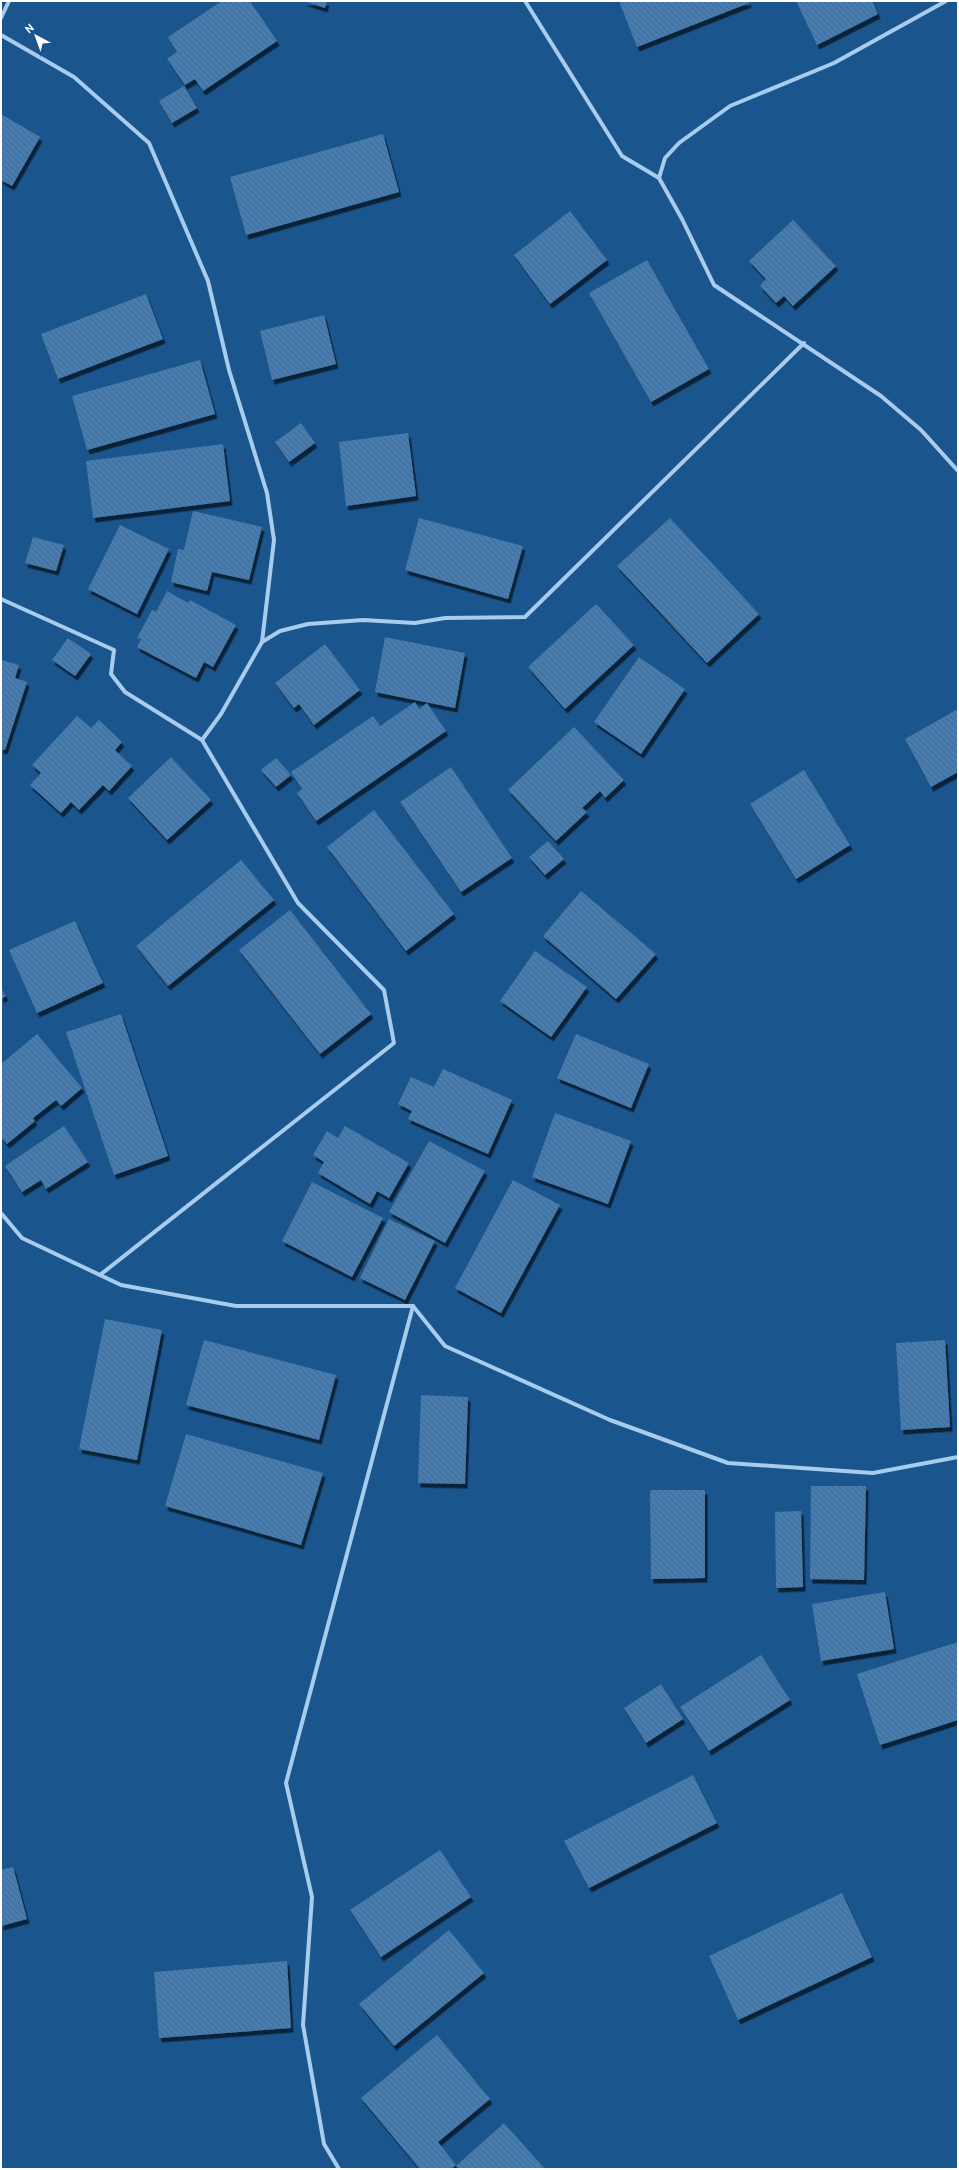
<svg xmlns="http://www.w3.org/2000/svg" width="959" height="2170" viewBox="0 0 959 2170" font-family="Overpass,sans-serif">
  <style>
    .building { fill: url(#building-back-hatch); filter: url(#shadow) }
    .lines { fill: none; stroke-linecap: round; stroke-linejoin: round }
    .street { stroke: #a7ccee; stroke-width: 4 }
  </style>
  <defs>
    <pattern id="building-back-hatch" width="6" height="6" patternUnits="userSpaceOnUse"><rect width="6" height="6" fill="#437eb5"/><path d="M-1 5l2 2M0 0l6 6M5-1l2 2" fill="none" stroke="#476886"/></pattern>
    <filter id="shadow"><feDropShadow dx="2.5" dy="4.5" stdDeviation="0" flood-color="#0009"/></filter>
  </defs>
  <rect width="100%" height="100%" fill="#1a558d"/>
  <g class="building">
    <path d="M222,1H250L277,41L203,91L195,79L185,85L167,59L177,52L168,37Z"/>
    <path d="M303,1H327L325,8Z"/>
    <path d="M619,1H749V3L637,47Z"/>
    <path d="M796,1H872L878,14L817,45Z"/>
    <path d="M184,86L197,108L172,123L159,101Z"/>
    <path d="M1,114L40,137L12,186L1,180Z"/>
    <path d="M383,134L399,192L246,235L230,177Z"/>
    <path d="M570,211L607,260L550,304L514,255Z"/>
    <path d="M793,220L836,266L793,306L784,296L776,303L760,286L766,279L749,261Z"/>
    <path d="M647,260L709,369L651,402L589,293Z"/>
    <path d="M146,294L163,339L58,379L41,334Z"/>
    <path d="M324,315L336,364L272,380L260,331Z"/>
    <path d="M200,360L215,414L87,450L72,396Z"/>
    <path d="M301,423L315,443L289,462L275,442Z"/>
    <path d="M408,433L416,496L346,506L339,442Z"/>
    <path d="M223,444L230,501L93,518L86,461Z"/>
    <path d="M193,511L262,527L249,580L212,572L207,591L171,582L178,549L184,550Z"/>
    <path d="M419,518L523,546L508,599L405,570Z"/>
    <path d="M670,518L759,614L707,663L617,566Z"/>
    <path d="M120,525L169,549L137,614L88,589Z"/>
    <path d="M33,537L64,545L56,571L25,563Z"/>
    <path d="M167,591L188,603L190,600L236,625L213,667L204,662L196,678L137,647L141,639L137,638L152,610L156,612Z"/>
    <path d="M596,604L634,645L565,709L528,667Z"/>
    <path d="M385,637L465,653L455,708L375,692Z"/>
    <path d="M68,638L91,654L75,676L52,660Z"/>
    <path d="M325,644L360,690L314,725L299,704L294,708L275,683Z"/>
    <path d="M639,657L685,689L641,754L594,722Z"/>
    <path d="M1,660L19,665L15,678L27,682L5,750L1,749Z"/>
    <path d="M415,702L419,709L427,703L446,731L316,821L297,793L302,789L291,772L373,716L380,726Z"/>
    <path d="M958,709V772L931,787L905,739Z"/>
    <path d="M77,716L91,728L99,720L122,742L115,750L132,766L109,791L103,785L79,810L71,802L61,813L30,785L41,773L32,765Z"/>
    <path d="M574,727L624,780L605,798L600,791L582,808L587,812L556,841L508,790Z"/>
    <path d="M171,757L211,800L167,840L128,798Z"/>
    <path d="M276,758L291,775L276,787L261,770Z"/>
    <path d="M451,767L512,858L461,892L400,802Z"/>
    <path d="M804,770L850,845L796,879L750,804Z"/>
    <path d="M374,810L454,914L406,951L327,847Z"/>
    <path d="M548,841L564,859L545,875L529,857Z"/>
    <path d="M241,860L274,900L168,986L136,946Z"/>
    <path d="M581,891L656,954L616,999L543,936Z"/>
    <path d="M290,910L371,1014L320,1054L239,950Z"/>
    <path d="M75,921L103,983L37,1013L9,950Z"/>
    <path d="M535,951L587,987L551,1037L500,1001Z"/>
    <path d="M1,988L6,996L1,999Z"/>
    <path d="M121,1014L168,1156L114,1175L66,1032Z"/>
    <path d="M37,1034L82,1088L61,1106L56,1100L33,1118L35,1121L7,1144L1,1137V1064Z"/>
    <path d="M576,1034L649,1064L631,1108L557,1078Z"/>
    <path d="M443,1069L512,1100L488,1154L408,1119L412,1111L398,1104L411,1077L434,1087Z"/>
    <path d="M555,1113L631,1141L608,1204L532,1177Z"/>
    <path d="M64,1126L88,1162L46,1189L41,1180L22,1192L5,1166Z"/>
    <path d="M345,1126L409,1163L389,1198L377,1191L370,1204L318,1173L324,1162L313,1155L327,1131L338,1138Z"/>
    <path d="M429,1141L485,1171L445,1243L389,1212Z"/>
    <path d="M513,1180L560,1205L501,1313L455,1288Z"/>
    <path d="M312,1182L383,1218L352,1277L282,1241Z"/>
    <path d="M389,1219L435,1241L405,1300L360,1278Z"/>
    <path d="M105,1319L162,1330L137,1460L79,1449Z"/>
    <path d="M204,1340L336,1375L319,1440L186,1405Z"/>
    <path d="M945,1340L950,1427L901,1430L896,1343Z"/>
    <path d="M421,1395L468,1397L465,1484L418,1483Z"/>
    <path d="M186,1434L323,1473L301,1545L165,1506Z"/>
    <path d="M811,1486H866L864,1580L810,1579Z"/>
    <path d="M650,1490H705V1578L651,1579Z"/>
    <path d="M801,1511L803,1587L776,1588L775,1512Z"/>
    <path d="M885,1592L894,1649L821,1661L812,1604Z"/>
    <path d="M958,1642V1720L880,1745L857,1674Z"/>
    <path d="M761,1655L790,1700L709,1751L680,1707Z"/>
    <path d="M661,1684L683,1719L646,1743L624,1708Z"/>
    <path d="M693,1775L717,1823L589,1888L564,1841Z"/>
    <path d="M440,1850L471,1897L381,1957L350,1910Z"/>
    <path d="M13,1867L27,1919L1,1926V1870Z"/>
    <path d="M842,1893L872,1957L738,2020L709,1956Z"/>
    <path d="M449,1930L484,1973L394,2046L359,2004Z"/>
    <path d="M287,1961L291,2028L159,2038L154,1972Z"/>
    <path d="M437,2035L490,2099L438,2142L456,2165L451,2169H420L361,2098Z"/>
    <path d="M504,2123L545,2169H459L456,2166Z"/>
  </g>
  <g class="lines">
    <g class="street">
      <path d="M525,1L622,156L659,178"/>
      <path d="M946,1L834,63L730,106L679,143L665,158L659,178L682,219L714,285L881,396L921,430L958,471"/>
      <path d="M1,18L9,1"/>
      <path d="M1,35L74,77L149,143L208,281L229,370L267,493L274,540L262,642L221,714L202,740"/>
      <path d="M1,599L114,650L111,674L125,692L202,740L298,903L384,990L394,1043L100,1275"/>
      <path d="M262,642L280,631L308,624L363,620L415,623L445,618L525,617L804,343"/>
      <path d="M1,1213L22,1238L121,1285L236,1306H413L445,1346L610,1420L728,1463L873,1473L958,1457"/>
      <path d="M339,2169L324,2144L303,2025L312,1897L286,1783L413,1306"/>
    </g>
  </g>
  <rect width="959" height="2170" fill="none" stroke="#ffffff" stroke-width="4"/>
  <g transform="translate(36 36) rotate(319)" stroke="#1a558d" stroke-width="3" paint-order="stroke">
  <path d="M0-3L7 15L0 10L-7 15Z" fill="#ffffff"/>
  <text y="-6" font-size="11" font-weight="bold" text-anchor="middle" fill="#ffffff">N</text>
  </g>
</svg>
